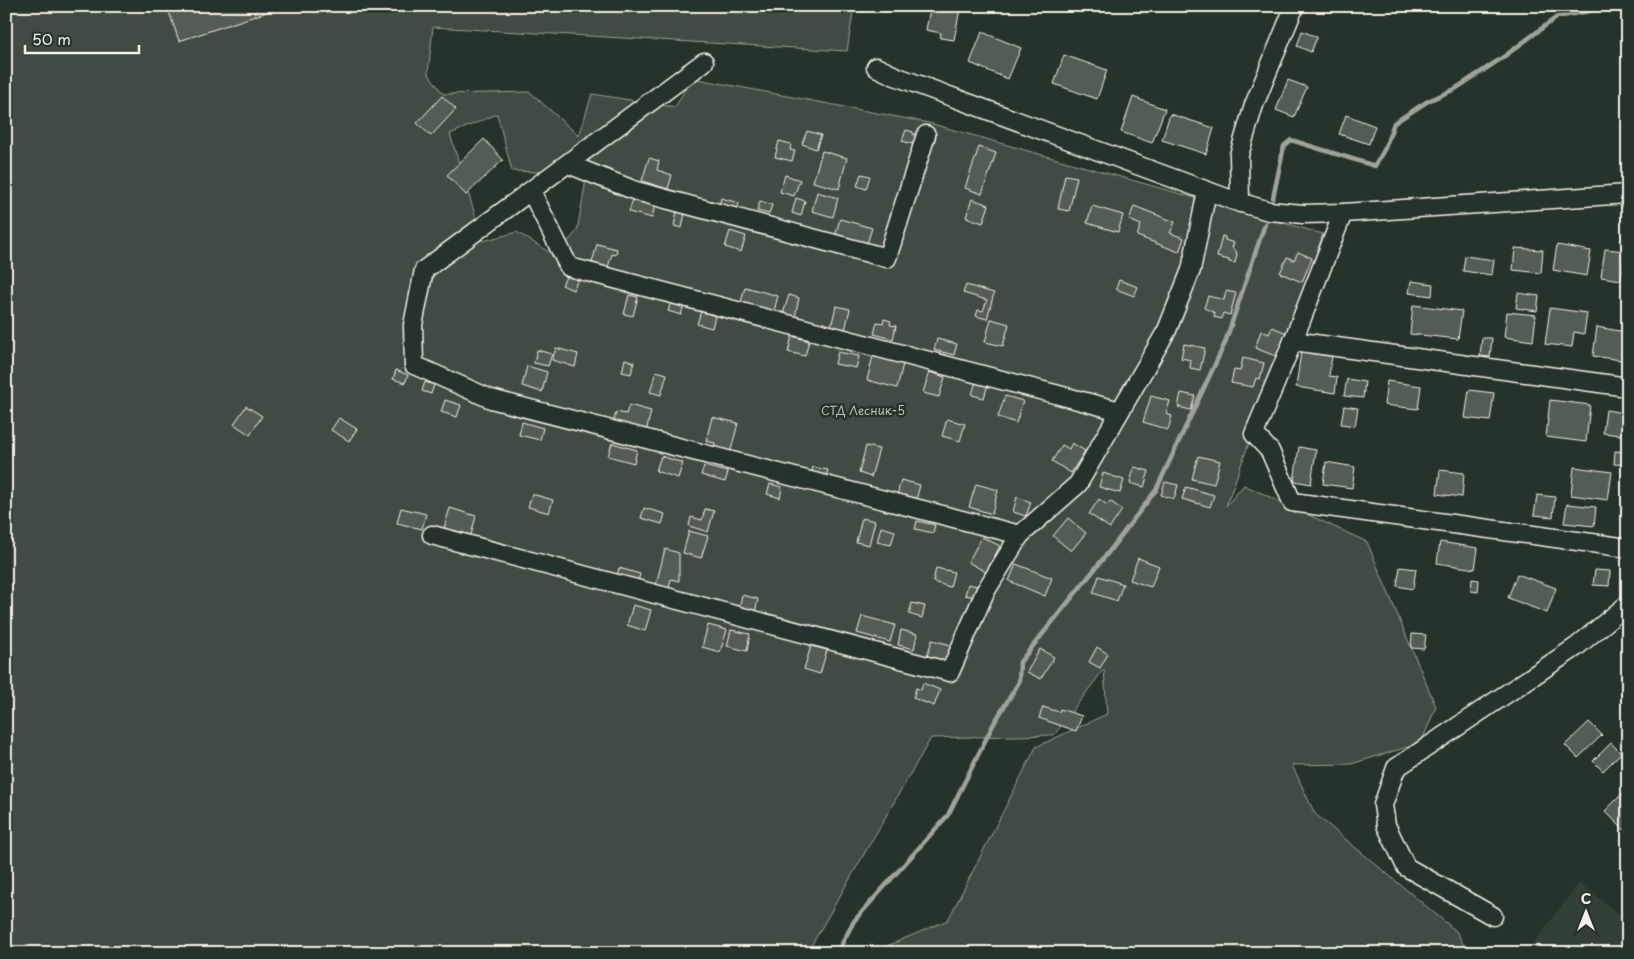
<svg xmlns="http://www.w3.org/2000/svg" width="1634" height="959" viewBox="0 0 1634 959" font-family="'Playpen Sans',sans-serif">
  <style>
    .built { fill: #333f39 }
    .green { fill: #414b45; stroke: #9a9e96; fill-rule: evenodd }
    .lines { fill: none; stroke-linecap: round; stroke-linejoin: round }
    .stream { stroke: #9fa39b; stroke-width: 4.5 }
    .building { fill: #525c55; stroke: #f4f1e8 }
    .street-casing { stroke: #f4f1e8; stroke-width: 21 }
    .street { stroke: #26332d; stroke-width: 18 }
    .labels { text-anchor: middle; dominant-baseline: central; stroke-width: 5; stroke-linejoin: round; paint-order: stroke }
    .park-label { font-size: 12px; fill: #bebfb7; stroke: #26332d }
  </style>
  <rect width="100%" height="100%" fill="#26332d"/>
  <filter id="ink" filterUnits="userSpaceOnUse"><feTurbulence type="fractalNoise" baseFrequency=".02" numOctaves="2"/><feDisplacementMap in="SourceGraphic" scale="10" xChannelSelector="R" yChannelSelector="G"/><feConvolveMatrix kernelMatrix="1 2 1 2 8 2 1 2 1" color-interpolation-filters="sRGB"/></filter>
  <g filter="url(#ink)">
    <path class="built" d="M1579,883L1628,921V953H1526Z"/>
    <path class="green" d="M6,6H854L847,51L433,27L428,73L443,94L530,92L579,136L592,94L675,107L692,78L929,123L1323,234L1291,328L1226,506L1244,485L1367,542L1436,707L1421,743L1351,764L1292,765L1315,814L1456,931L1468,953H883L887,946L948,920L1036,747L1107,714L1104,669L1054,735L931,738L807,953H6ZM497,114L512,171L587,174L577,231L555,256L517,232L483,241L450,134Z"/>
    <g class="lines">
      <g class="stream">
        <path d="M1273,198L1284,146L1291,140L1375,166L1385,148L1394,123L1428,101L1455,89L1502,58L1557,17L1616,6"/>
        <path d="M837,953L854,921L948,815L993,725L1019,682L1020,662L1111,549L1156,490L1225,343L1265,224"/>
      </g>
    </g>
    <g class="building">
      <path d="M167,6H285L179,41Z"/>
      <path d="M946,6L960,9L954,40L940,38L941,33L926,30L930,9L945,12Z"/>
      <path d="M1302,31L1317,37L1311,52L1297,46Z"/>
      <path d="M982,32L1021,48L1008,79L970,63Z"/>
      <path d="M1064,55L1107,70L1097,99L1054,84Z"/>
      <path d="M1288,80L1307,87L1294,117L1276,110Z"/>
      <path d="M442,96L456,109L431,136L417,123Z"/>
      <path d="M1133,97L1165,109L1152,143L1121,132Z"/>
      <path d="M1170,114L1214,128L1206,154L1162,140Z"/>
      <path d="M1346,115L1375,126L1369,144L1339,134Z"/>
      <path d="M906,130L913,132V134L916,135L913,144L902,141Z"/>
      <path d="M807,131L821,135L816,149L802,144Z"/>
      <path d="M484,139L503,160L466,195L447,175Z"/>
      <path d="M779,141L791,144L790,150L795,151L792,161L775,157Z"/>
      <path d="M979,147L996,153L982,194L965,188Z"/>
      <path d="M822,151L847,158L839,189L813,182Z"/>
      <path d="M649,158L659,161L657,170L672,175L668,189L642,181Z"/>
      <path d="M861,174L870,176L866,189L857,186Z"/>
      <path d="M785,175L800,180L794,196L780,192Z"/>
      <path d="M1065,175L1077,177L1069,211L1058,209Z"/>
      <path d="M817,192L838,198L833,217L812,211Z"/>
      <path d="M721,198L739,203L736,215L718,211Z"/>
      <path d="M796,198L805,201L801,216L792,213Z"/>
      <path d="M633,199L655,205L652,218L629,212Z"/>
      <path d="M972,199L989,205L983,223L966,217Z"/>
      <path d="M760,201L772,205L769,214L757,211Z"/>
      <path d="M1092,206L1123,215L1118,232L1087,223Z"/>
      <path d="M1134,206L1175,222L1170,233L1184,238L1179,252L1137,236L1141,225L1129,220Z"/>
      <path d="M677,211L685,213L682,228L674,226Z"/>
      <path d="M840,219L872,228L865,250L834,240Z"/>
      <path d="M730,231L746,236L741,252L725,247Z"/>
      <path d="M1222,236L1225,237V240L1234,243L1232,248L1236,251L1237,255L1235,263L1229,262V260L1217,257Z"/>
      <path d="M597,244L617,249L616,255L612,254L608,267L592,263Z"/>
      <path d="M1557,245L1591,251L1587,276L1553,270Z"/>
      <path d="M1515,248L1543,250L1541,273L1513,270Z"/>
      <path d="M1605,249L1625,251L1621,280L1601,277Z"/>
      <path d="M1298,252L1312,258L1302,282L1280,273L1287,257L1294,260Z"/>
      <path d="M1465,256L1494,260L1492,275L1463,271Z"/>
      <path d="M568,273L579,278L573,290L562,285Z"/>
      <path d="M1119,280L1138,287L1134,296L1116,289Z"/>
      <path d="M1411,281L1433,284L1432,296L1409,293Z"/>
      <path d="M966,285L994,293L987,319L976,316L978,310L983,311L987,300L963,293Z"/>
      <path d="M745,287L778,296L774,311L741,302Z"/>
      <path d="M1226,291L1236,293L1230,315L1223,313L1222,319L1214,317L1215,313L1204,308L1208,296L1224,300Z"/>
      <path d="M1518,293L1539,296L1537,311L1516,308Z"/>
      <path d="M629,295L638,297L633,316L624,314Z"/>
      <path d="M789,295L799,298L795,317L783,314Z"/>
      <path d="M671,301L684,305L681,315L668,311Z"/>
      <path d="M1413,305L1462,311L1458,339L1410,334Z"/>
      <path d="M836,306L850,309L845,330L831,327Z"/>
      <path d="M1550,308L1587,313L1584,334L1574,332L1572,347L1545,344Z"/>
      <path d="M701,311L715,316L712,328L697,324Z"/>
      <path d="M1507,312L1536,315L1533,341L1504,337Z"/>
      <path d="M884,319L891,321L890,325L896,326L893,339L874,334L877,322L883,323Z"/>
      <path d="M991,319L1009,324L1003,346L985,342Z"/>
      <path d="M1272,327L1287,333L1278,357L1255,348L1261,331L1269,334Z"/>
      <path d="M1597,327L1625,332L1621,360L1593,356Z"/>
      <path d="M792,336L809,341L805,356L788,352Z"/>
      <path d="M1482,338H1492L1490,357L1480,356Z"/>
      <path d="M937,339L957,344L954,355L934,350Z"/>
      <path d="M1184,344L1205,348L1200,370L1190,368L1191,360L1181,358Z"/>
      <path d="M556,348L578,354L575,367L552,360Z"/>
      <path d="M537,350L552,354L548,366L534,363Z"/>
      <path d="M838,352L859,356L856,368L835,364Z"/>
      <path d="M1301,352L1332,356L1329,376L1337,377L1335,393L1296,387Z"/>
      <path d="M873,356L903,364L897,388L867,380Z"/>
      <path d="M1243,358L1264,363L1260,379L1256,378L1253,387L1231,383L1234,370L1240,371Z"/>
      <path d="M625,359L634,362L631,374L622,372Z"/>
      <path d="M527,366L547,372L542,392L522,386Z"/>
      <path d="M396,370L408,375L405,383L393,379Z"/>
      <path d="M656,371L667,374L661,395L650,392Z"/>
      <path d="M929,372L945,377L939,397L923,393Z"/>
      <path d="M1347,379L1365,382L1363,398L1344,396Z"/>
      <path d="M976,381L988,384L984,398L972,395Z"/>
      <path d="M1387,381L1421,386L1418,409L1384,405Z"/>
      <path d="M425,382L434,385L431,394L422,391Z"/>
      <path d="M1469,390L1494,393L1490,421L1465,418Z"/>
      <path d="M1181,393L1195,396L1191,410L1178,407Z"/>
      <path d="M1005,396L1023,401L1016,423L998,417Z"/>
      <path d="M1151,396L1170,401L1166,414L1172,416L1168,430L1143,422Z"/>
      <path d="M445,400L461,405L457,417L441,412Z"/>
      <path d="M1550,400L1590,405L1586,442L1546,437Z"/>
      <path d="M629,405L651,411L646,432L613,424L616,412L626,414Z"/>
      <path d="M246,406L262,416L250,435L234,424Z"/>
      <path d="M1344,406L1358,408L1355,426L1341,424Z"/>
      <path d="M1606,410L1624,413L1621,435L1603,433Z"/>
      <path d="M712,417L738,423L729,458L712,454L715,443L706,441Z"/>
      <path d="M339,418L357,429L349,441L331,430Z"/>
      <path d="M947,419L965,424L960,441L942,436Z"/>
      <path d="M522,422L543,428L540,440L519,435Z"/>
      <path d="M612,443L637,450L634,463L608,456Z"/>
      <path d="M1072,443L1085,451L1071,473L1052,461L1062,445L1069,449Z"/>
      <path d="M866,446L879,449L871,477L859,473Z"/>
      <path d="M1299,447L1316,450L1311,484L1294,481Z"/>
      <path d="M1615,451L1628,452V465L1614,464Z"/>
      <path d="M661,456L683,463L678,478L656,471Z"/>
      <path d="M1198,456L1220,461L1214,484L1192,479Z"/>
      <path d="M1326,462L1355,467L1352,488L1323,484Z"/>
      <path d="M704,466L728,472L725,482L701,475Z"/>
      <path d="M813,467L828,470L825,480L811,476Z"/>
      <path d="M1134,467L1149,471L1144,487L1130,483Z"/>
      <path d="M1574,467L1612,472L1608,500L1571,495Z"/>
      <path d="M1440,470L1464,473L1462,497L1437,494Z"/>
      <path d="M1103,473L1124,480L1120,493L1099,487Z"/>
      <path d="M901,480L920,485L915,504L896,499Z"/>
      <path d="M1165,482L1178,485L1174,499L1161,495Z"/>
      <path d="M770,484L782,487L780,498L767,494Z"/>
      <path d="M976,484L998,490L992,514L969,507Z"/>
      <path d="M1186,487L1214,495L1210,507L1182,499Z"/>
      <path d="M532,494L553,500L549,513L528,507Z"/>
      <path d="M1537,495L1555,497L1553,517L1534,515Z"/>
      <path d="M1017,497L1031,502L1026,516L1013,512Z"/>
      <path d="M1099,499L1107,505L1110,501L1122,510L1110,528L1089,514Z"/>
      <path d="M1567,504L1596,507L1594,526L1564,523Z"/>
      <path d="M401,508L426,514L422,529L397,523Z"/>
      <path d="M450,508L476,516L471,535L444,528Z"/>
      <path d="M644,508L665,514L662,524L641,518Z"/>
      <path d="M705,509L714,511L708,532L689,526L691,517L702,520Z"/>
      <path d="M862,518L875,521L869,545L856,542Z"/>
      <path d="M1068,518L1086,533L1071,551L1053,536Z"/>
      <path d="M917,521L935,525L933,533L915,529Z"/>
      <path d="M881,527L895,531L891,545L877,542Z"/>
      <path d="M689,531L708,536L701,558L683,553Z"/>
      <path d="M982,537L1000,546L986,572L968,562Z"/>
      <path d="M1440,542L1478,548L1475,569L1437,563Z"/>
      <path d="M665,549L679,553V581L671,579L668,593L655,589Z"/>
      <path d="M1138,558L1159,566L1151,587L1130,580Z"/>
      <path d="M1016,564L1052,578L1045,596L1009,581Z"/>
      <path d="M1400,567L1416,569L1413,589L1397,586Z"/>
      <path d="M619,568L640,574L637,585L616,580Z"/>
      <path d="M936,568L954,572L950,587L933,582Z"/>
      <path d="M1595,570L1610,571L1609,586L1593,585Z"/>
      <path d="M1517,574L1556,588L1547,613L1508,598Z"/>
      <path d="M1099,576L1123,584L1117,601L1093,593Z"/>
      <path d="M1472,579L1479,580L1478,592L1471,591Z"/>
      <path d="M968,584L982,587L980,598L965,595Z"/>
      <path d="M742,595L758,599L755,613L739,609Z"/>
      <path d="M912,603L925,606L922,618L909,614Z"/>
      <path d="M633,605L651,610L645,631L627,625Z"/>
      <path d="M862,616L895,625L890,642L857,633Z"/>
      <path d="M708,625L727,630L720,652L702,647Z"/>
      <path d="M731,630L750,634L747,651L727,646Z"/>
      <path d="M901,630L917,634L914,649L898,645Z"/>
      <path d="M1412,634L1426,635L1424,649L1411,648Z"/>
      <path d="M932,640L955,646L951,663L927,656Z"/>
      <path d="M811,646L827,650L820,674L804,669Z"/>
      <path d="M1097,647L1108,654L1100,668L1089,662Z"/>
      <path d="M1040,649L1054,657L1041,679L1027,672Z"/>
      <path d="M923,683L940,690L934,706L913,698L916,688L921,690Z"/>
      <path d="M1043,707L1059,712L1060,709L1082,716L1076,731L1039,718Z"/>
      <path d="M1589,722L1602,735L1578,758L1565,745Z"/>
      <path d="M1611,743L1621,753L1603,771L1593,761Z"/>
      <path d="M1624,792L1628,796V826L1624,830L1605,811Z"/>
    </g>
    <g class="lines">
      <defs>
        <g id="street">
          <path d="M704,62L424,270L413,325L414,365L491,399L1020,535L1078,484L1167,330L1191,270L1207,191"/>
          <path d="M876,67L895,76L1232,200L1269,211L1303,214L1343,213L1628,194"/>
          <path d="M568,164L636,191L887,258L926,135"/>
          <path d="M531,191L569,267L1120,411"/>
          <path d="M1240,203L1239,155L1254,105L1293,10L1292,6"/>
          <path d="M1343,213L1293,341L1254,434L1270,451L1292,502L1628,548"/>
          <path d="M1293,341L1628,387"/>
          <path d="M432,535L950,672L985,592L1020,535"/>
          <path d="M1493,916L1406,867L1386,825L1383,805L1396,768L1576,647L1628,604"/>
        </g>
      </defs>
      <use href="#street" class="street-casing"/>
      <use href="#street" class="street"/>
    </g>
  </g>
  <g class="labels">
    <g class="park-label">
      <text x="863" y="410">СТД Лесник-5</text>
    </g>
  </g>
  <rect width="1634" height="959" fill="none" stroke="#26332d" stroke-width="25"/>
  <rect x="12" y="12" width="1609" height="934" fill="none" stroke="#f4f1e8" stroke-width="2" filter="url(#ink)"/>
  <g transform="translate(1586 912)" stroke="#26332d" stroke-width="4" paint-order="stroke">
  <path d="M0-4L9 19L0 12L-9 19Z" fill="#f4f1e8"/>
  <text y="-8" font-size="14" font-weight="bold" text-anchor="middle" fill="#f4f1e8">С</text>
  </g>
  <path d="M25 45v8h114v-8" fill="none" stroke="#f4f1e8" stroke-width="2.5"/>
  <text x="32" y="45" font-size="15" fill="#f4f1e8" stroke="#26332d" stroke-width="4" paint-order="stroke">50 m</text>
</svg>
